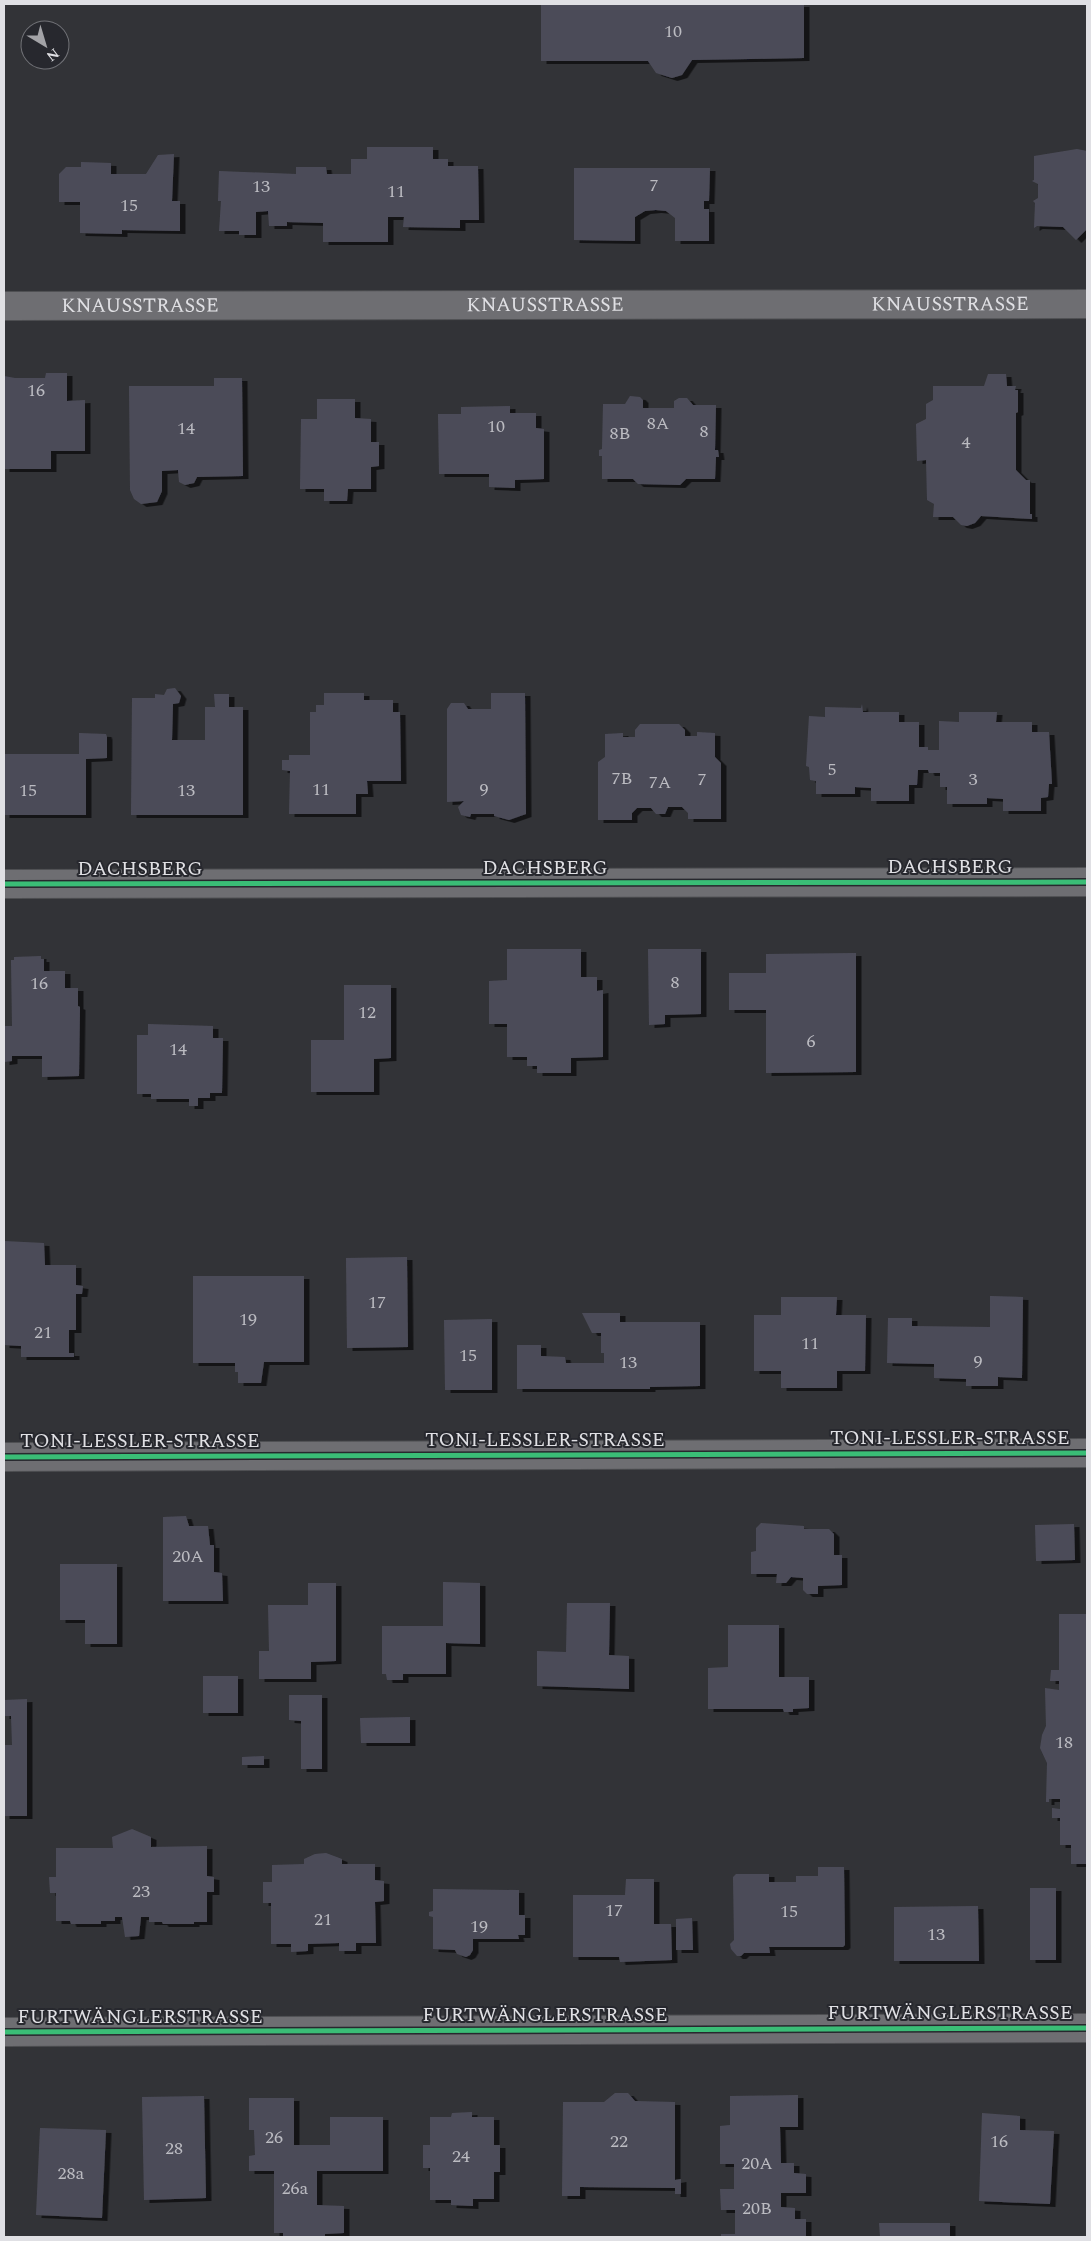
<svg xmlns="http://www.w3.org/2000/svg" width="1091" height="2241" viewBox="0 0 1091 2241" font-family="Spectral,serif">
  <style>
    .building { fill: #4c4c59; filter: url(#shadow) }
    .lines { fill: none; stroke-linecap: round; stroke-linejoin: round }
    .minor-casing { stroke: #4e4f52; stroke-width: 30 }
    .minor { stroke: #6e6e72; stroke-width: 28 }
    .cycleway-casing { stroke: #27282e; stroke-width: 8 }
    .cycleway { stroke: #3abd76; stroke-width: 5 }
    .labels { text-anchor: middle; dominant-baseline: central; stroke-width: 4; stroke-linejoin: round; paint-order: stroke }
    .number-label { font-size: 18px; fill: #bbbbc1 }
    .street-label { font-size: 20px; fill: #e0e0e4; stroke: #27282e }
  </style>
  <defs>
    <filter id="shadow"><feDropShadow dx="5.5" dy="3" stdDeviation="0" flood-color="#0009"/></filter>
  </defs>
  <rect width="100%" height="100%" fill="#323337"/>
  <g class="building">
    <path d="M541,4H804V58L692,60L682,75L672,78L656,73L648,61H541Z"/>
    <path d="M367,147H433V159H448V166H478L479,220H460V228L403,227L404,217H388V242H323V223L287,222V226H269L268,211L256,212V235H239V231H219L221,201H218L219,171L296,174V167H326L327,174H351V159H367Z"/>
    <path d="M1077,149L1087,151V229L1076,240L1063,227L1037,226L1034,228L1035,203L1033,201L1038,198V184L1032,181L1034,180V156Z"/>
    <path d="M174,154L172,201H180V231L122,230V234L80,233V202H59V174L66,167H81V162L111,163V174H146L158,155Z"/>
    <path d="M574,168H710L709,201H704V209H709V241H675V218L666,211L656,210L645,211L635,217V241L574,240Z"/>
    <path d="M46,373H67V401L85,400V451H51V469H4V376L15,378H45Z"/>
    <path d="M988,374H1006L1007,386H1016L1015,390H1018V412L1016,413V470L1026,480H1030V514H1032V519L981,516L975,523L967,526L961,525L953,517H933L934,504L927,500L926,460L917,461L916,424L926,419V404L933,400V386H984Z"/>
    <path d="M214,378H242L243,476L197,477L194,483L185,485L179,482L178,470L162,471V491L157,502L141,504L134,499L130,490L129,386H214Z"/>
    <path d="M630,396L640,397L643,400V408H674V401L679,398H687L693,405H716L715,450H718L719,457H716L715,479H686L680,485L638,484L633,479H602V456H599V450L602,449L603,404H625Z"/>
    <path d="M317,399H355V418L371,419V442H379V466L371,467V489H348L347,501H324V489H300L301,419H317Z"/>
    <path d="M510,406V413H536V428L544,429V479L515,480V488L489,487V474H439L438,414H461V407Z"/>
    <path d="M175,688L181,696L179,703L173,704L172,740H205V707H215L214,694H229V707H243V815H131L132,698H155V694L164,695L167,689Z"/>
    <path d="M324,693H364V700H393V712H400L401,781H367L368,794H356V814H289L290,771L282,770V760H289V755H310V712H316V705H324Z"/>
    <path d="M491,693H525L526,814L509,820L494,816V814H471L470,817L461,815L458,807L464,801L447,802V709L451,703H464L468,709H491Z"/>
    <path d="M862,704L863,712H899V722H919V747H928V750H939V721L959,722V712H997L996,722H1032V732H1049L1052,784H1049L1048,797L1041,798V811H1003V799L987,798V804H947V787H940V773H929L928,770H918L917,785H909V801H871V788L855,787V794H816V781L810,780L809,767L806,766L809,716L825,717V707L861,708Z"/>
    <path d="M640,724H679L685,730V736H697V732L715,733V757L721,763V819H688V813L682,807H668L665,814H656L651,808H637L632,813V820H598V762L605,757V734L623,733V737H635V730Z"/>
    <path d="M79,733L106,734L107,737V758L86,759V815H4V754H79Z"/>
    <path d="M507,949H581V977H597V991L603,990V1057L571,1058V1073H537V1066H527V1057H507V1024H489V981L507,980Z"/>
    <path d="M648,949H701V1014L665,1015V1024L649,1025Z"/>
    <path d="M856,953V1072L766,1073V1010H729V973H766V954Z"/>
    <path d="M41,956V959H44V971H65V988H78V1006L80,1007L79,1076L42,1077V1056H12V1061L4,1062V1026H12L11,960H14V957Z"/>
    <path d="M344,985H391V1058L374,1059V1092H311V1040H344Z"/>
    <path d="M148,1024L213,1026V1038H223L222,1093H210V1098H198V1106H189V1099H151V1094H137V1035H148Z"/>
    <path d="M4,1241L44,1243L45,1265H76V1285L83,1286L82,1294H76V1330H69V1353H74V1357H21V1346L4,1345Z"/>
    <path d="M407,1257L408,1347L347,1348L346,1258Z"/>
    <path d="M193,1276H304V1362H264L261,1383H238V1372H235V1363H193Z"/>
    <path d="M990,1296L1023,1297L1022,1378L998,1377V1386H966V1379L934,1378V1364L887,1363L888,1318H912V1326L990,1327Z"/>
    <path d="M781,1297H837L836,1315H866L865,1371H837V1388H781V1371H754V1315H781Z"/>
    <path d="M582,1313H620V1322H700V1386L650,1387V1389H517V1345H541V1356L565,1357L566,1363H604V1353H601V1333H592Z"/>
    <path d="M492,1319V1390H445L444,1320Z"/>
    <path d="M186,1516L189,1526H208L210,1545H214V1572L222,1573L223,1601H163V1517Z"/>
    <path d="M761,1523L804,1526V1529H829L834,1534V1555H842V1585L818,1586V1594H807L803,1590V1578L791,1577L786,1583H776L777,1574H751V1552L756,1551V1528Z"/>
    <path d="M1074,1524L1075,1560L1036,1561L1035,1525Z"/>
    <path d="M60,1564H117V1644H85V1620H60Z"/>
    <path d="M443,1582L480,1583V1644L446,1643V1674H403V1680H387L386,1674H382V1626H443Z"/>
    <path d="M308,1583H336V1661L311,1662V1679H259V1651H269L268,1605H308Z"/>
    <path d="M567,1603H610L609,1655L629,1656V1689L537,1686V1651L566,1652Z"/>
    <path d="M1059,1614H1087V1864H1071V1845H1060V1818H1052V1808L1060,1809V1799H1049V1802H1046L1047,1763L1040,1748L1042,1735L1046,1726L1045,1688L1059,1690V1681H1050L1051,1670H1059Z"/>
    <path d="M728,1625H779V1677H809V1708L793,1709V1712H784L783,1709H708V1668L728,1667Z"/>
    <rect x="203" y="1676" width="35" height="37"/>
    <path d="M289,1695H322V1769H301V1721L289,1720Z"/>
    <path d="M27,1699V1816H4V1745H12L11,1716H4V1700Z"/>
    <path d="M410,1717V1743H361L360,1718Z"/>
    <path d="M264,1756V1765H242V1757Z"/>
    <path d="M132,1829L151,1837V1847L207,1846V1876L214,1877V1892H207V1922H194V1924H163L162,1922H149V1917H141L139,1936L125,1937L122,1917H115V1921H101V1924H71L70,1921H56V1893H50L49,1877H56V1848H113L112,1837Z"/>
    <path d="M326,1853L342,1859V1864H375V1880L384,1881V1901L375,1902L376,1943H356V1951H339V1943L308,1944V1951L291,1952V1944H271V1903H263V1882H272V1865L304,1864V1859L315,1854Z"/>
    <path d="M818,1867H844L845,1945L843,1947H769L770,1953H744L741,1956H737L731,1949L730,1944L734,1940L733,1877L736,1874H769V1882H796V1876H818Z"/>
    <path d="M626,1879H654V1924H671L672,1960L620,1962L619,1957H573V1895H625Z"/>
    <rect x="1030" y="1888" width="26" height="72"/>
    <path d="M433,1889L519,1890V1915H525V1935H518L519,1939H473V1950L470,1955L466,1957L457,1954L455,1950L433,1949V1917L429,1916V1912L433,1911Z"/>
    <path d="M978,1906L979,1961H894V1907Z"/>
    <path d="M692,1918L693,1950H676V1919Z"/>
    <path d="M615,2093H628L635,2101L675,2102V2180L681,2179V2194H675V2188L580,2187V2196H562L563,2102H604Z"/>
    <path d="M798,2095V2127H780L781,2163H794V2173L806,2174V2193H781V2207L795,2208V2219H806V2237H721V2234H735V2210H721L720,2189H734V2164H720V2126L730,2125V2096Z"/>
    <path d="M204,2096L206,2198L144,2200L142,2097Z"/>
    <path d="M249,2098H294V2145H330V2117H383V2171H317V2205L344,2206V2233L325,2234V2237H283V2233H274V2171H249V2156L255,2155L254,2130H249Z"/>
    <path d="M472,2112V2117H494V2145H500V2172H494V2199H473V2206L451,2205V2200H430V2168H423V2145H430V2117H451L452,2113Z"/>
    <path d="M982,2113L1020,2116V2130L1054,2131L1050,2204L979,2201Z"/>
    <path d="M40,2128L106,2130L102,2218L36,2215Z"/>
    <path d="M879,2223H950V2237H880Z"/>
  </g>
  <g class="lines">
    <defs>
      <g id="minor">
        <path id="s1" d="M4,306L1087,304"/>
        <path d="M4,884L1087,882"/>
        <path d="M4,1457L1087,1453"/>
        <path d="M4,2032L1087,2028"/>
      </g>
    </defs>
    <use href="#minor" class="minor-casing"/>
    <use href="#minor" class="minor"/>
    <defs>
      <g id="cycleway">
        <path d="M4,884L1087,882"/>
        <path d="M4,1457L1087,1453"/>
        <path d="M4,2032L1087,2028"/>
      </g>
    </defs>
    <use href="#cycleway" class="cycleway-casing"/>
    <use href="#cycleway" class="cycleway"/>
  </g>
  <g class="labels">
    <g class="number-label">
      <text x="673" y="31">10</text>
      <text x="654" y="185">7</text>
      <text x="261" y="186">13</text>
      <text x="396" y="191">11</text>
      <text x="129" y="205">15</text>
      <text x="36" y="390">16</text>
      <text x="658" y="423">8A</text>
      <text x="496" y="426">10</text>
      <text x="186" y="428">14</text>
      <text x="704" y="431">8</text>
      <text x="620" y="433">8B</text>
      <text x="966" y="442">4</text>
      <text x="832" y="769">5</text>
      <text x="622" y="778">7B</text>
      <text x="702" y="779">7</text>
      <text x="973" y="779">3</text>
      <text x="660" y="782">7A</text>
      <text x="321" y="789">11</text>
      <text x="484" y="789">9</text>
      <text x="28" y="790">15</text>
      <text x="186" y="790">13</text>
      <text x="675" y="982">8</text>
      <text x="39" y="983">16</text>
      <text x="367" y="1012">12</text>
      <text x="811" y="1041">6</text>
      <text x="178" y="1049">14</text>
      <text x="377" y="1302">17</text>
      <text x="248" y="1319">19</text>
      <text x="43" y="1332">21</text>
      <text x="810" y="1343">11</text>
      <text x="468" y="1355">15</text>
      <text x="978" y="1361">9</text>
      <text x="628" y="1362">13</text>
      <text x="188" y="1556">20A</text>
      <text x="1064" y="1742">18</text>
      <text x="141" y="1891">23</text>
      <text x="614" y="1910">17</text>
      <text x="789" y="1911">15</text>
      <text x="323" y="1919">21</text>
      <text x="479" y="1926">19</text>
      <text x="936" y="1934">13</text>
      <text x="274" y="2137">26</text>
      <text x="619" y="2141">22</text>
      <text x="999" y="2141">16</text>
      <text x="174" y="2148">28</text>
      <text x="461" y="2156">24</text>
      <text x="757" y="2163">20A</text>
      <text x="71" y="2173">28a</text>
      <text x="295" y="2188">26a</text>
      <text x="757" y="2208">20B</text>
    </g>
    <g class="street-label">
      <text stroke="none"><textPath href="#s1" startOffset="541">KNAUSSTRASSE</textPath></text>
      <text stroke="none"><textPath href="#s1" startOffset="946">KNAUSSTRASSE</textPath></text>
      <text stroke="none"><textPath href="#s1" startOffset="136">KNAUSSTRASSE</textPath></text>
      <text x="950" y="867">DACHSBERG</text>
      <text x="545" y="868">DACHSBERG</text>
      <text x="140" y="869">DACHSBERG</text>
      <text x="950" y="1438">TONI-LESSLER-STRASSE</text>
      <text x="545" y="1440">TONI-LESSLER-STRASSE</text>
      <text x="140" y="1441">TONI-LESSLER-STRASSE</text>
      <text x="950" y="2013">FURTWÄNGLERSTRASSE</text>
      <text x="545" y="2015">FURTWÄNGLERSTRASSE</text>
      <text x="140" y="2017">FURTWÄNGLERSTRASSE</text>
    </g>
  </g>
  <rect width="1091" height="2241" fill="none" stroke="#e0e0e4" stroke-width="10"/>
  <g transform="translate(45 45) rotate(142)"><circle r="24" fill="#27282e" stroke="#717277"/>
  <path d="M0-4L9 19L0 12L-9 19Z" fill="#a3a3a7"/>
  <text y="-8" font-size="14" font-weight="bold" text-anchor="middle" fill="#e0e0e4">N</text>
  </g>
</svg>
